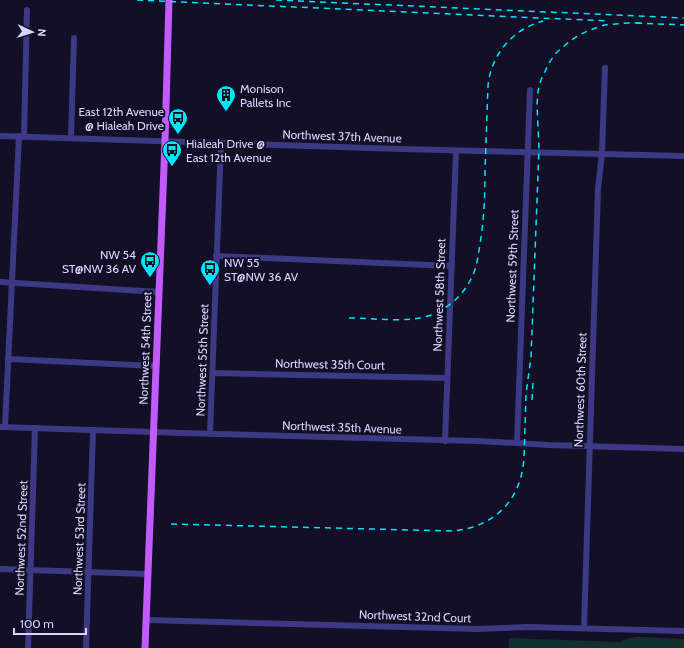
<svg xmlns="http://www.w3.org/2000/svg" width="684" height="648" viewBox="0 0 684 648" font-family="Cabin,sans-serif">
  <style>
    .green { fill: #12302f }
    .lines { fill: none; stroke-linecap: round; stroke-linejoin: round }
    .minor { stroke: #3d3a85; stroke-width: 6 }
    .major { stroke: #c25bff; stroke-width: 7 }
    .rail { stroke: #00e5ff; stroke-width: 1.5; stroke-dasharray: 6 5; stroke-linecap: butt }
    .labels { text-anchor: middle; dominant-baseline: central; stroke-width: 4; stroke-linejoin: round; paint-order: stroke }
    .poi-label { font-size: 12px; fill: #d9d4ff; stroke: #130f26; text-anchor: start }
    .street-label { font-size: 12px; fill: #d9d4ff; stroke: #130f26 }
  </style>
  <rect width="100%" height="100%" fill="#130f26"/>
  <path class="green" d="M636,637L684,639V648H509V638L619,642L626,639Z"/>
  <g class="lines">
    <g class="minor">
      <path d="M0,136L401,149L684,156"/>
      <path d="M24,136L27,10"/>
      <path d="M71,138L74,38"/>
      <path d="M216,256L452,266"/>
      <path d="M0,282L158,292"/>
      <path d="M8,359L155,366"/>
      <path d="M213,373L447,378"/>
      <path d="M0,427L153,432L182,433L476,441L517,443L548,445L684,449"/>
      <path d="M5,427L19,136"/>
      <path d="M210,434L221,144"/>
      <path d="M445,441L456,151"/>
      <path d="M517,443L530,90"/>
      <path d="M0,569L148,574"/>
      <path d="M146,620L478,629L527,627L684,631"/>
      <path d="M584,628L598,189L602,153L605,68"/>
      <path d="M28,648L35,428"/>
      <path d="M86,648L93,430"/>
    </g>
    <path class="major" d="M145,648L165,141L169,0"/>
    <g class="rail">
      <path d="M137,0L608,21"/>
      <path d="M276,0L684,18"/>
      <path d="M636,23L684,25"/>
      <path d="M349,318C372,318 407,323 428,316C446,310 462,297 471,279C477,268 478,256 480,244C484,220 485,196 485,171C486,143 487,114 488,86C491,54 513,29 543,21"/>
      <path d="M532,400L533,382"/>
      <path d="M171,524L452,531C482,529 509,512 519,483C522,475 523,467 524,459L526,394L531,357L539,148L537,105L538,91L541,80L549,63L556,53L570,41L579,35L590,30L604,25L628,23H642"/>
    </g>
  </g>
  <defs>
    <symbol id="building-pin" viewBox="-11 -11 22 30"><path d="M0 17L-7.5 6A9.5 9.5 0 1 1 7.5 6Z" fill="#00e5ff" stroke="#130f26"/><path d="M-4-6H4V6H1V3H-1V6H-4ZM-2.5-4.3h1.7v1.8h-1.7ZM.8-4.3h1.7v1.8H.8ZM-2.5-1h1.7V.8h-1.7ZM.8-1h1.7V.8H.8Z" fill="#111"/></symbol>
    <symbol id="bus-pin" viewBox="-11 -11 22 30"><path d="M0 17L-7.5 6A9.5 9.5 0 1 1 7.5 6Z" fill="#00e5ff" stroke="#130f26"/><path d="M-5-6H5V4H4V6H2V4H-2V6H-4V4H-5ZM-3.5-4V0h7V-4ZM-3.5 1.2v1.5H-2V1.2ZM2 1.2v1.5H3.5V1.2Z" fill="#111"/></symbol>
  </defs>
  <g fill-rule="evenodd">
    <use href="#building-pin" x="215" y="84" width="22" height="30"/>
    <use href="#bus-pin" x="167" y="107" width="22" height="30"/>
    <use href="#bus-pin" x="161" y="139" width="22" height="30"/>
    <use href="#bus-pin" x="139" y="250" width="22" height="30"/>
    <use href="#bus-pin" x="199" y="258" width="22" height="30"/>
  </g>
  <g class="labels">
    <g class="poi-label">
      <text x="240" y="88">Monison<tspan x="240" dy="14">Pallets Inc</tspan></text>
      <text x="164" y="111" text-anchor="end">East 12th Avenue<tspan x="164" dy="14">@ Hialeah Drive</tspan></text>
      <text x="186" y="143">Hialeah Drive @<tspan x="186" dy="14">East 12th Avenue</tspan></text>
      <text x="136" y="254" text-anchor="end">NW 54<tspan x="136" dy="14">ST@NW 36 AV</tspan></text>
      <text x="224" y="262">NW 55<tspan x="224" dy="14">ST@NW 36 AV</tspan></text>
    </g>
    <g class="street-label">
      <text transform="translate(342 136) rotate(2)">Northwest 37th Avenue</text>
      <text transform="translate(512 266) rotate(-88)">Northwest 59th Street</text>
      <text transform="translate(439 295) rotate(-88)">Northwest 58th Street</text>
      <text transform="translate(145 348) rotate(-88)">Northwest 54th Street</text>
      <text transform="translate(202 360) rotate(-88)">Northwest 55th Street</text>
      <text transform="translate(330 364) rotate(1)">Northwest 35th Court</text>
      <text transform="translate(580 390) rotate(-88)">Northwest 60th Street</text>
      <text transform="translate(342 427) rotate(2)">Northwest 35th Avenue</text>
      <text transform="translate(21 538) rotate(-88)">Northwest 52nd Street</text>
      <text transform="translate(79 539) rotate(-88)">Northwest 53rd Street</text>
      <text transform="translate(415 616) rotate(2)">Northwest 32nd Court</text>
    </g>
  </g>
  <g transform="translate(32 32) rotate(94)" stroke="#130f26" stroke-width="3" paint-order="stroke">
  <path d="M0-3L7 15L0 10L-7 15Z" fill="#d9d4ff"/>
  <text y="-6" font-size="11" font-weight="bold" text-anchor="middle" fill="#d9d4ff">N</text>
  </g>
  <path d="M14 628v6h72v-6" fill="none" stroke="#d9d4ff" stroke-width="2"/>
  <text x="20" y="628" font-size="12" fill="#d9d4ff" stroke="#130f26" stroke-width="3" paint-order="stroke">100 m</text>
</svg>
